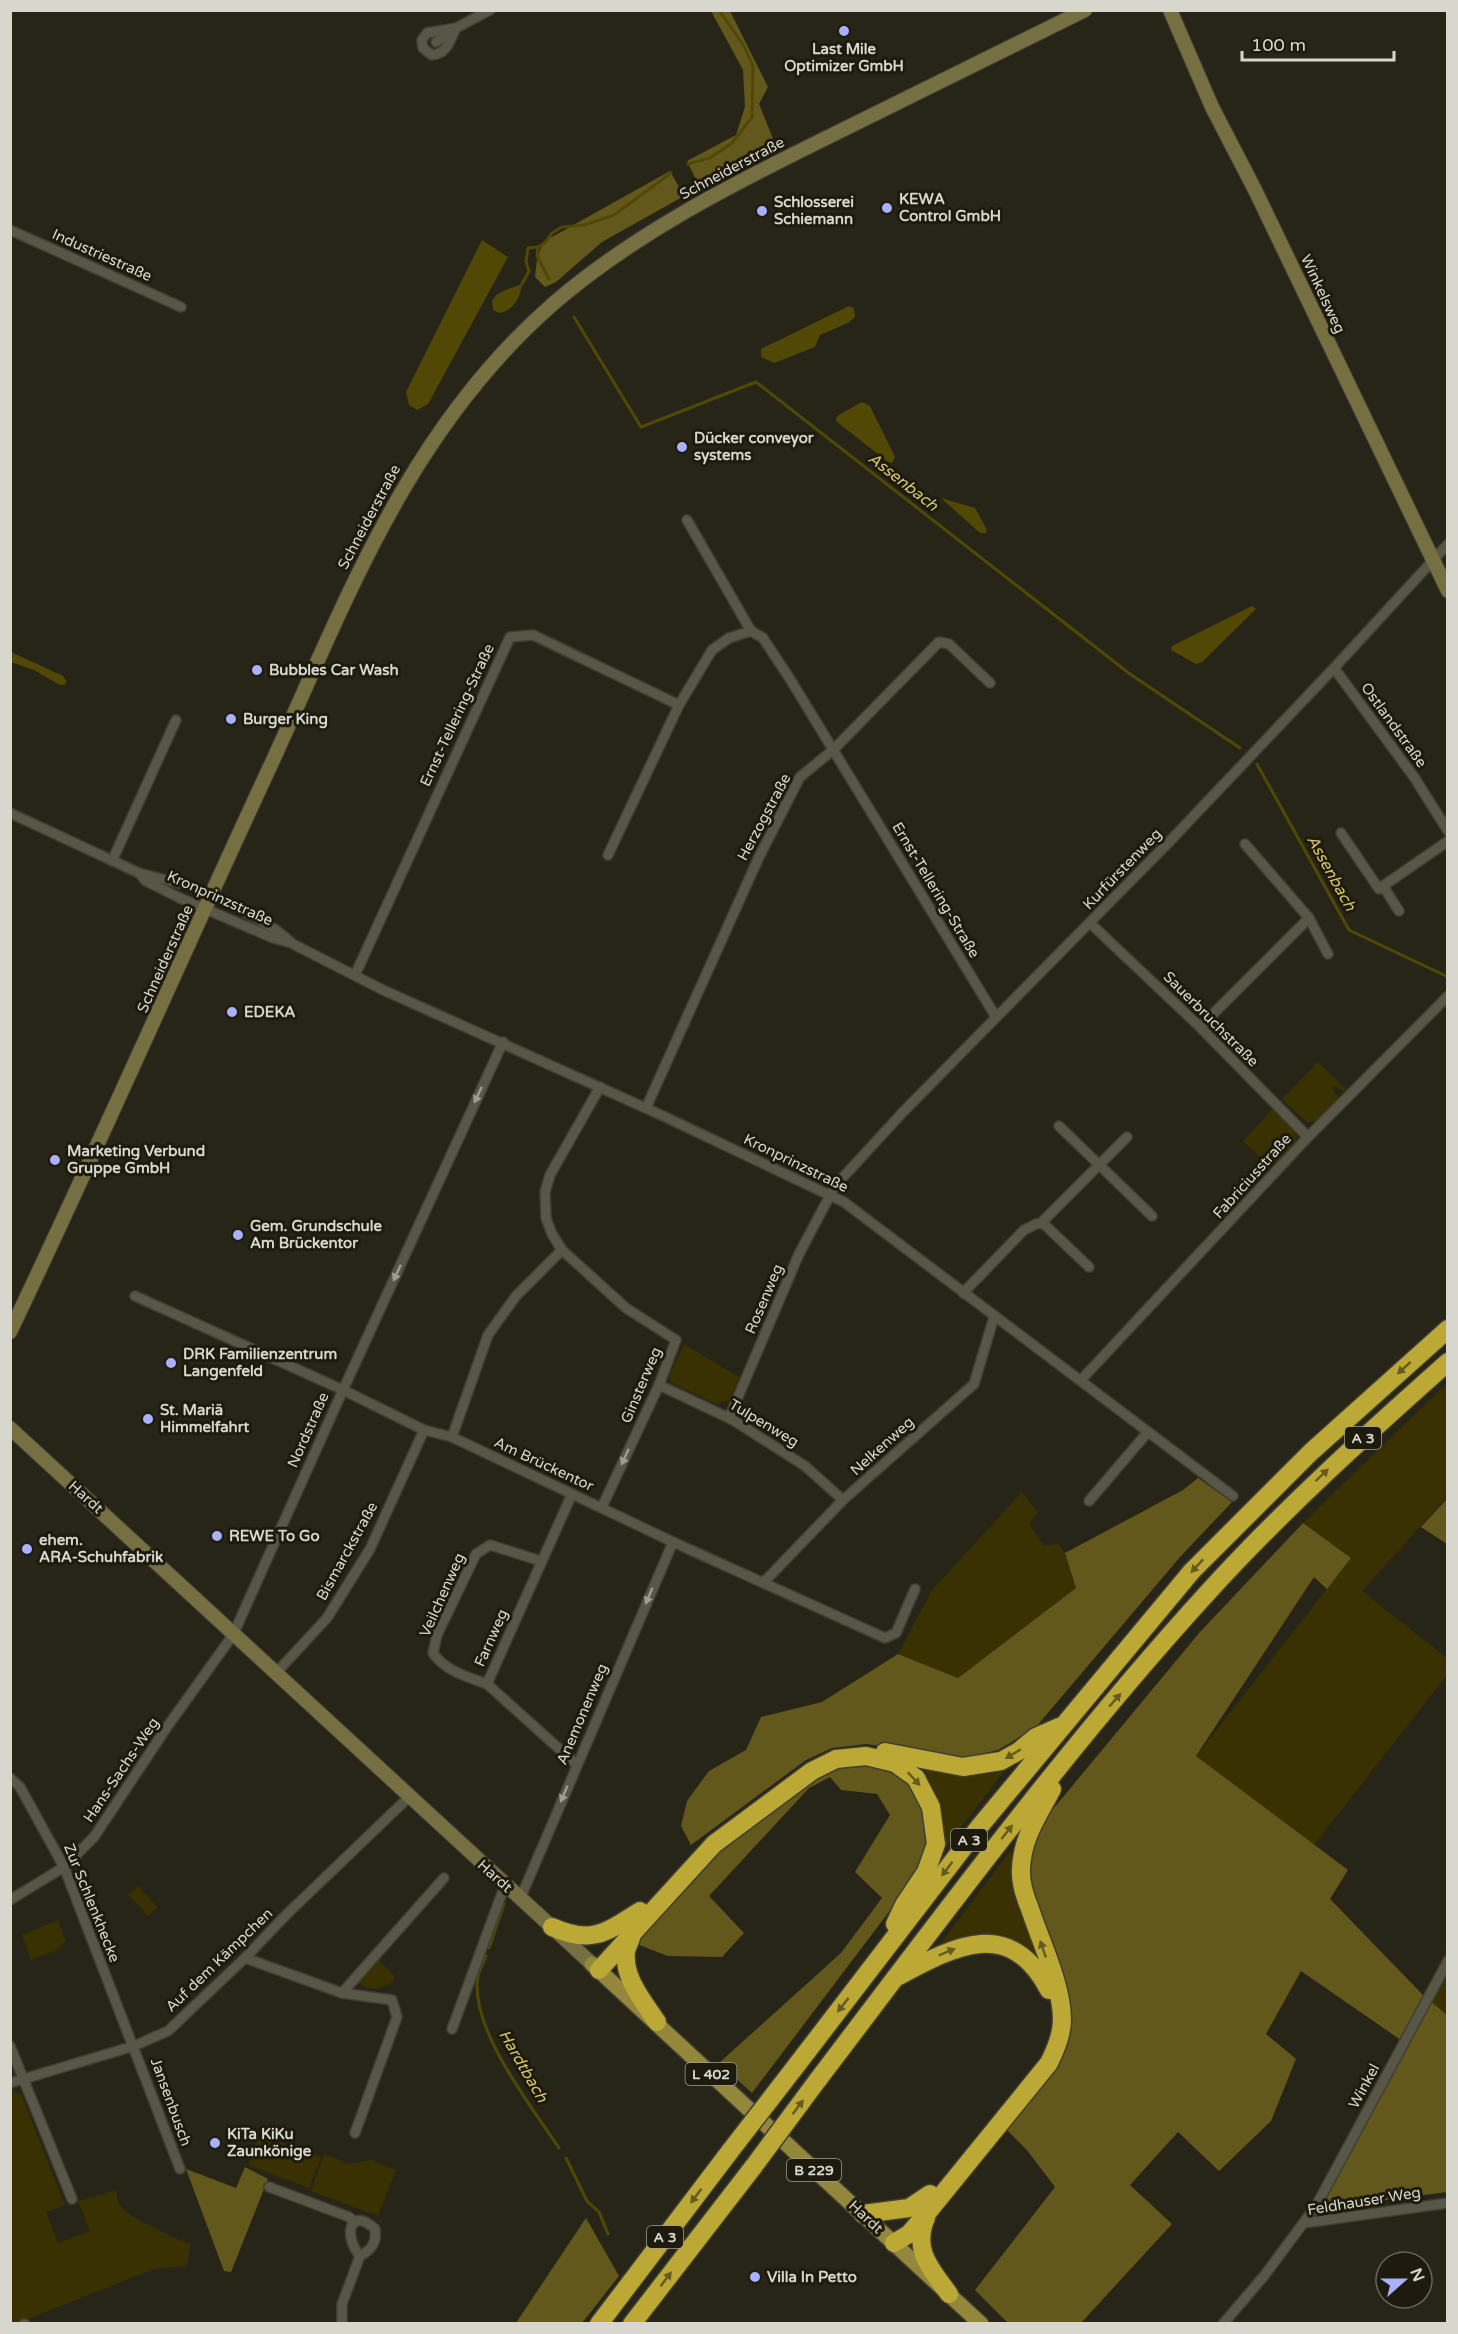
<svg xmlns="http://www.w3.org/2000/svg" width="1458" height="2334" viewBox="0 0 1458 2334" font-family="'Varela Round',sans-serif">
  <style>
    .green { fill: #393101 }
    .forest { fill: #62581c }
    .water { fill: #524806 }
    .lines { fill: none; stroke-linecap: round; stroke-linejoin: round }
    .stream { stroke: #524806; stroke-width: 3 }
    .street-casing { stroke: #403e34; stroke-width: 12 }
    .secondary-casing { stroke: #403e34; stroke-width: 16 }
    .primary-casing { stroke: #403e34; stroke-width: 18 }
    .highway-casing { stroke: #403e34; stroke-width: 21 }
    .street { stroke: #585646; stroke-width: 9 }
    .secondary { stroke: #766f41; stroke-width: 14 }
    .primary { stroke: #93873c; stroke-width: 15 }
    .highway { stroke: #bba835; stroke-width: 18 }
    .highway-bridge-casing { stroke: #403e34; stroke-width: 21; stroke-linecap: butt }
    .highway-bridge { stroke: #bba835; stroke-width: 18 }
    .oneway { fill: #9e9d91 }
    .oneway2 { fill: #655a20 }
    .poi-dot { fill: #a9b0fc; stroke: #1e1b0e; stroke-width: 2 }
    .labels { text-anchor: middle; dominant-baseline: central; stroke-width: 6; stroke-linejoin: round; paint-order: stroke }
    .shield { fill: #1e1b0e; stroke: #a09f94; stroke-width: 1.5 }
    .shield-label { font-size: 14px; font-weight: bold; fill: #d8d7ce }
    .poi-label { font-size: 15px; font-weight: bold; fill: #d8d7ce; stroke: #1e1b0e; text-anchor: start }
    .street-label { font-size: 15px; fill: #d8d7ce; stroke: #1e1b0e }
    .water-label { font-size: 16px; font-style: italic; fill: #d4c56e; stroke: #1e1b0e }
  </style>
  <rect width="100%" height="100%" fill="#272517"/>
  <g class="green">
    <path d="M1318,1062L1346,1089L1343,1092L1335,1085L1332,1088L1339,1098L1319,1120L1308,1123L1282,1099Z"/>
    <path d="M1273,1109L1294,1131L1297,1137L1295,1143L1271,1168L1243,1141Z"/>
    <path d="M684,1344L739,1377L730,1400L717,1404L670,1382L669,1376Z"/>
    <path d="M1447,1383V1497L1362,1591L1447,1658V1675L1314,1845L1196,1756L1351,1558L1303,1523Z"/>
    <path d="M1022,1492L1038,1513L1029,1524L1044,1546L1059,1544L1065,1553L1076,1588L958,1678L898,1654L932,1590Z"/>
    <path d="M911,1764H1010L941,1853Z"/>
    <path d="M1010,1851L1016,1863L1045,1964L1033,1954L1013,1942L937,1948Z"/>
    <path d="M138,1886L158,1907L148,1916L128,1895Z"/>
    <path d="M58,1920L66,1942L61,1944L62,1948L31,1960L22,1935Z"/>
    <path d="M1447,1949V2015L1423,1995Z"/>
    <path d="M377,1959L395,1976L393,1982C378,1989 371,1993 357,1982Z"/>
    <path d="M10,2090L21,2094L65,2205L46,2212L58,2243L90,2231L78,2201L116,2190C117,2197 117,2203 122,2208C134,2220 174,2238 191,2244L187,2266L154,2269L18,2323H11Z"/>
    <path d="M260,2134L321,2158L309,2188L248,2165Z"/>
    <path d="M324,2154L350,2164L371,2160L396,2170L378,2216L311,2191Z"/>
  </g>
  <g class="forest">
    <path d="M711,11H730L768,87L759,104L776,146L699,186L687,161L736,135L745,107L743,70Z"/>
    <path d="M670,171L684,196L602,242L556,282L545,287L535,277L537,259L543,242Z"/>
    <path d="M1198,1478L1232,1502L1180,1557L1036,1727L998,1750L964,1758L866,1744L832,1748L806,1760L691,1845L681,1826L687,1801L709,1771L746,1750L761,1717L822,1702L898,1654L958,1678L1076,1588L1065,1553L1183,1490Z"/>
    <path d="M1447,1499V1544L1421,1527Z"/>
    <path d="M1303,1523L1351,1558L1327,1589L1314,1577L1196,1756L1348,1870L1330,1899L1423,1995L1447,2015V2192L1318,2209L1408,2045L1301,1971L1266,2034L1296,2059L1271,2121L1219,2171L1178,2132L1130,2185L1172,2224L1081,2323H1008L975,2290L1055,2187L1026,2149L1004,2127L1060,2049L1070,2006L1027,1876L1034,1832L1200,1632Z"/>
    <path d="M867,1763L893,1770L911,1783L925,1810L929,1845L919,1872L752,2093L719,2063L841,1953L882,1898L855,1872L890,1815L877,1794L841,1790L830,1777L809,1788L709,1896L744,1933L722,1957L668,1956L634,1943L717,1851L816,1776L839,1765Z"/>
    <path d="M245,2167L268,2179L231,2272L224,2271L186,2169L236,2188Z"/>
    <path d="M586,2218L619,2276L582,2323H516Z"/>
  </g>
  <g class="water">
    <path d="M482,240L508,257L428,404L417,410L409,405L406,392Z"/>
    <path d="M522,284C520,298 514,310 499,313L493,310L492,301L496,295L505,290Z"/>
    <path d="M849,306L854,308L855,317L848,323L820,335L815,347L774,363L761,357V349Z"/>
    <path d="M862,402L870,406L895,457L892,463L888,462L836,421L837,416Z"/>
    <path d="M941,498L975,508L987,530L986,533H980Z"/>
    <path d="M1252,606L1256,609L1202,662L1196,664L1171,650L1172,646Z"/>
    <path d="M11,652L63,676L67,682L64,685H60L34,670L11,662Z"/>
  </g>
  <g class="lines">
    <g class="stream">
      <path d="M688,164L710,158L732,143L752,117L753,66L744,46L719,10"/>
      <path d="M549,279L537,256L538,247L545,243L552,233L562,227L584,225L614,215L671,173"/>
      <path d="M522,284L529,271L526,262L528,248L538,247"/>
      <path d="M574,317L641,427L756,382L1130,674L1240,748"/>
      <path d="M1257,764L1349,930L1448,977"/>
      <path d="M489,1948L504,1904"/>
      <path d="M486,1956C483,1964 477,1974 477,1983C475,2035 531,2106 559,2148"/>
      <path d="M566,2158L587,2201L599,2212L608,2234"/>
    </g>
    <defs>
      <g id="street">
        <path d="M456,28C450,40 447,54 432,55L423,48L422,40L427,33Z"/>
        <path d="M436,42L456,28L490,10"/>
        <path d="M10,230L181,307"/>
        <path d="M687,520L751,631"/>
        <path d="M1334,668L1414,777L1448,831"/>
        <path d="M679,705L712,650L729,638L751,631L763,638L790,679L996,1017"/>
        <path d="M10,813L139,873L186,885L233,905L276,930L293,944L381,989L661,1115L844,1202L1233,1496"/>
        <path d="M1341,833L1379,889L1383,886"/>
        <path d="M1245,844L1309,918L1328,954"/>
        <path d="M112,861L176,720"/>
        <path d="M139,873L146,881L180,898L273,938L288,942"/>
        <path d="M1399,911L1383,886L1448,841"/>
        <path d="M1090,923L1200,1027L1308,1137"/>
        <path d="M355,975L510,637L533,635L679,705L608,855"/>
        <path d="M1200,1027L1309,918"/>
        <path d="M600,1087L550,1175L545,1192L546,1218L552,1234L562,1250L626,1308L676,1340L659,1385L602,1507"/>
        <path d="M646,1108L759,857L800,777L833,750L939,642L949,644L990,683"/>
        <path d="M1059,1126L1152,1216"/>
        <path d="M1041,1223L1046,1226L1089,1267"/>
        <path d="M963,1293L1024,1230L1036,1224L1041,1223L1127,1137"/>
        <path d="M135,1296L343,1390L424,1430L452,1437L673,1542L885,1638L896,1633L915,1589"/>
        <path d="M1081,1380L1308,1137L1448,996"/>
        <path d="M659,1385L733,1420L805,1466L843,1500"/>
        <path d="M729,1418L799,1254L835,1186L903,1112L1170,841L1334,668L1448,544"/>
        <path d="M452,1437L488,1335L516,1296L562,1250"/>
        <path d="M572,1494L487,1684L576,1764"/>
        <path d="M1089,1501L1147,1433"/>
        <path d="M764,1582L843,1500L974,1384L994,1317"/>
        <path d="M276,1673L327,1618L370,1549L424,1430"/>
        <path d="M487,1684C468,1677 445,1671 433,1653L437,1635L476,1554L490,1545L541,1561"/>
        <path d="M10,1778L20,1787L64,1867L180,2169"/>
        <path d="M520,1899L673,1542"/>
        <path d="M10,1900L64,1867L94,1837L167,1727L233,1635L343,1390L503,1042"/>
        <path d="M245,1958L342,1993L392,2000L397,2017L355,2133"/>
        <path d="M342,1993L444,1878"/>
        <path d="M452,2029L505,1885"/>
        <path d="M10,2046L72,2199"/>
        <path d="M10,2083L134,2046L168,2031L245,1958L287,1914L410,1796"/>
        <path d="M269,2187L349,2217L355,2222"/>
        <path d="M1304,2223L1448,2203"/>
        <path d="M24,2324H25"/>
        <path d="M342,2324V2304L360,2256C371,2250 377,2243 375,2229C351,2206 342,2234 360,2256"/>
        <path d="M1223,2324L1264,2276L1316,2206L1448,1961"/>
      </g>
      <g id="secondary">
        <path d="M1170,10L1212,107L1255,190L1448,591"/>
        <path d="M10,1332C99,1146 181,958 268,771C347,600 407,431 554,303C633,235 727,187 820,141C908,97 997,54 1085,10"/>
        <path d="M10,1428C204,1607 398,1786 592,1964"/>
      </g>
      <path id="primary" d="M592,1964L981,2324"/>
      <g id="highway">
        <path d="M885,1752L963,1767L1001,1761L1019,1751L1036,1737L1059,1727"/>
        <path d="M552,1927C592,1945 607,1932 640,1911"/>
        <path d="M632,1934C631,1940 627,1946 626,1952C623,1978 644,2002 657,2022"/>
        <path d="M599,1970L714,1844L812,1771L836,1759L866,1756L895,1763L916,1778L931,1807L936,1844L926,1872L904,1905L895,1924"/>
        <path d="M899,1976C955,1946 1010,1916 1049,1990"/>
        <path d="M796,2066L980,1826L1192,1571L1311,1452L1448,1329"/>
        <path d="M817,2081C944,1914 1069,1744 1211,1589C1285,1508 1366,1435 1448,1362"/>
        <path d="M863,2214L909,2208L930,2194"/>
        <path d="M926,2218C912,2250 931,2269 949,2294"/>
        <path d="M894,2243L909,2234L928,2212L1049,2063C1056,2049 1062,2035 1062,2020C1062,1985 1041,1943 1030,1909C1025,1897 1020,1883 1021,1869C1022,1838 1038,1816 1052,1789"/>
        <path d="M599,2324L731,2150"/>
        <path d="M632,2324L754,2166"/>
      </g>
    </defs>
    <use href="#street" class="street-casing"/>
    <use href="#secondary" class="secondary-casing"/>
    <use href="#primary" class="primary-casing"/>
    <use href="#highway" class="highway-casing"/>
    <use href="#street" class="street"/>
    <use href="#secondary" class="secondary"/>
    <use href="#primary" class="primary"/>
    <use href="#highway" class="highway"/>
    <defs>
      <g id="highway-bridge">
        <path d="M731,2150L796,2066"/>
        <path d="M754,2166L817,2081"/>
      </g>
    </defs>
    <use href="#highway-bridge" class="highway-bridge-casing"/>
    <use href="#highway-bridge" class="highway-bridge"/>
  </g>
  <defs><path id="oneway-solid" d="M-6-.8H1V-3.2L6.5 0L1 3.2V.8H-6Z" transform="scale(1.5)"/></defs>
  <g class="oneway">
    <use href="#oneway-solid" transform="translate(478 1095) rotate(115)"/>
    <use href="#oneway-solid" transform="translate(397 1273) rotate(115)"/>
    <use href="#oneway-solid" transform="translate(625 1457) rotate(115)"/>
    <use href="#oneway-solid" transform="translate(649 1596) rotate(113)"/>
    <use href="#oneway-solid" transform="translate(564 1794) rotate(113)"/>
  </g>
  <g class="oneway2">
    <use href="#oneway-solid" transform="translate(1404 1368) rotate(138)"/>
    <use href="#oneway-solid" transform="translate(1322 1475) rotate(-44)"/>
    <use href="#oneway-solid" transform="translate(1197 1566) rotate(133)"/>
    <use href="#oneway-solid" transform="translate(1115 1700) rotate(-49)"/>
    <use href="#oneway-solid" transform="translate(1013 1754) rotate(149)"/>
    <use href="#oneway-solid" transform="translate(914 1779) rotate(47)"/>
    <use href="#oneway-solid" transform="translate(1007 1832) rotate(-52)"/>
    <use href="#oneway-solid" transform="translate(947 1869) rotate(127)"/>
    <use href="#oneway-solid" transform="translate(1043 1949) rotate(-109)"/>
    <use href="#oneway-solid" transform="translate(947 1952) rotate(-23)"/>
    <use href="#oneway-solid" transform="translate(843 2005) rotate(128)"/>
    <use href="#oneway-solid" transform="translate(798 2107) rotate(-53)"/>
    <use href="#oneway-solid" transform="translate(696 2196) rotate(127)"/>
    <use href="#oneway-solid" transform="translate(666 2279) rotate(-53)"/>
  </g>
  <g class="poi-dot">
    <circle cx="844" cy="31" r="6"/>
    <circle cx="887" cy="208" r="6"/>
    <circle cx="762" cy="211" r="6"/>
    <circle cx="682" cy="447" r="6"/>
    <circle cx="257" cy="670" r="6"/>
    <circle cx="231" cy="719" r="6"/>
    <circle cx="232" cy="1012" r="6"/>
    <circle cx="55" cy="1160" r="6"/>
    <circle cx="238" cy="1235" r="6"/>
    <circle cx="171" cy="1363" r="6"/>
    <circle cx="148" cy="1419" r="6"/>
    <circle cx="217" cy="1536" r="6"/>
    <circle cx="27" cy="1549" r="6"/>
    <circle cx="215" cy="2143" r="6"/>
    <circle cx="755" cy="2277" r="6"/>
  </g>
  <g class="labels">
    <g class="shield">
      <rect x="1345" y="1427" width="36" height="22" rx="4.5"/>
      <rect x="951" y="1829" width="36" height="22" rx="4.5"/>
      <rect x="685.5" y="2063" width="51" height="22" rx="4.5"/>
      <rect x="787" y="2159" width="54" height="22" rx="4.5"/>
      <rect x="647" y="2226" width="36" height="22" rx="4.5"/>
    </g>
    <g class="shield-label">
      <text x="1363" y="1438">A 3</text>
      <text x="969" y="1840">A 3</text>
      <text x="711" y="2074">L 402</text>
      <text x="814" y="2170">B 229</text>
      <text x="665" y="2237">A 3</text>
    </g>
    <g class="poi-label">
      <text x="844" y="49" text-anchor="middle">Last Mile<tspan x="844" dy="17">Optimizer GmbH</tspan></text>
      <text x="899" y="199">KEWA<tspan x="899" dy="17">Control GmbH</tspan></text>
      <text x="774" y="202">Schlosserei<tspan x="774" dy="17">Schiemann</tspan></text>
      <text x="694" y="438">Dücker conveyor<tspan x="694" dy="17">systems</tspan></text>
      <text x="269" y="670">Bubbles Car Wash</text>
      <text x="243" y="719">Burger King</text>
      <text x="244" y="1012">EDEKA</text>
      <text x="67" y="1151">Marketing Verbund<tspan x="67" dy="17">Gruppe GmbH</tspan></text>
      <text x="250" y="1226">Gem. Grundschule<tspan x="250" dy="17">Am Brückentor</tspan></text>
      <text x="183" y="1354">DRK Familienzentrum<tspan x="183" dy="17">Langenfeld</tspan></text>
      <text x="160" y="1410">St. Mariä<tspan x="160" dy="17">Himmelfahrt</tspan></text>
      <text x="229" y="1536">REWE To Go</text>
      <text x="39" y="1540">ehem.<tspan x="39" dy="17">ARA-Schuhfabrik</tspan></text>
      <text x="227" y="2134">KiTa KiKu<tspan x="227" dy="17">Zaunkönige</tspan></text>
      <text x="767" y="2277">Villa In Petto</text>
    </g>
    <g class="street-label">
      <text transform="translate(732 168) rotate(-28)">Schneiderstraße</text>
      <text transform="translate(102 255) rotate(24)">Industriestraße</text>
      <text transform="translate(1323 294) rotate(65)">Winkelsweg</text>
      <text transform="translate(369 517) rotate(-62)">Schneiderstraße</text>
      <text transform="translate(457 715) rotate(-65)">Ernst-Tellering-Straße</text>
      <text transform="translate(1394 725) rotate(54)">Ostlandstraße</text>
      <text transform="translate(764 817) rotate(-62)">Herzogstraße</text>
      <text transform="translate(1122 869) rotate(-46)">Kurfürstenweg</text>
      <text transform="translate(936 890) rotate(59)">Ernst-Tellering-Straße</text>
      <text transform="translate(220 898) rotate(24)">Kronprinzstraße</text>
      <text transform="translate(165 959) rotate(-66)">Schneiderstraße</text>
      <text transform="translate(1211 1019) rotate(45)">Sauerbruchstraße</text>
      <text transform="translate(796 1163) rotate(26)">Kronprinzstraße</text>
      <text transform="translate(1252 1176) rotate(-48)">Fabriciusstraße</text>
      <text transform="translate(764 1299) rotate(-67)">Rosenweg</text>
      <text transform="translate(641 1385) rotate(-67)">Ginsterweg</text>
      <text transform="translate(764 1423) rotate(31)">Tulpenweg</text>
      <text transform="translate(308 1430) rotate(-66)">Nordstraße</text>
      <text transform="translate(882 1446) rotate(-42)">Nelkenweg</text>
      <text transform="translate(544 1464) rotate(25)">Am Brückentor</text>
      <text transform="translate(86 1497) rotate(42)">Hardt</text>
      <text transform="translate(347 1551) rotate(-61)">Bismarckstraße</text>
      <text transform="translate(442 1595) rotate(-66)">Veilchenweg</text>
      <text transform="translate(491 1638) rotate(-66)">Farnweg</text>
      <text transform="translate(582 1714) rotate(-67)">Anemonenweg</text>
      <text transform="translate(121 1770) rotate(-56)">Hans-Sachs-Weg</text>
      <text transform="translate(495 1876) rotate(42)">Hardt</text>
      <text transform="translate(92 1903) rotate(68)">Zur Schlenkhecke</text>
      <text transform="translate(219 1960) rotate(-44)">Auf dem Kämpchen</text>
      <text transform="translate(1364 2086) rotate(-62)">Winkel</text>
      <text transform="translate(171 2102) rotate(70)">Jansenbusch</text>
      <text transform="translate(1364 2201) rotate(-9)">Feldhauser Weg</text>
      <text transform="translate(866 2217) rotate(43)">Hardt</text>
    </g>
    <g class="water-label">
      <text transform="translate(903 482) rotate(38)">Assenbach</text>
      <text transform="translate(1331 873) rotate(61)">Assenbach</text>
      <text transform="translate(523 2066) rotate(60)">Hardtbach</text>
    </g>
  </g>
  <rect width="1458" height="2334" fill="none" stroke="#d8d7ce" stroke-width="24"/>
  <g transform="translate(1404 2280) rotate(69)"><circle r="28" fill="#1e1b0e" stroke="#68665b" stroke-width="1.5"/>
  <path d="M0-4.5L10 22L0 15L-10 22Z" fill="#a9b0fc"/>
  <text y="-9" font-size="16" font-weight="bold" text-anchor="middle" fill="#d8d7ce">N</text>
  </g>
  <path d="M1242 51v9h152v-9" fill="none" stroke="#d8d7ce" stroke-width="3"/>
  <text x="1251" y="51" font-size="18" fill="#d8d7ce" stroke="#1e1b0e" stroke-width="4.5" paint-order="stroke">100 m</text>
</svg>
